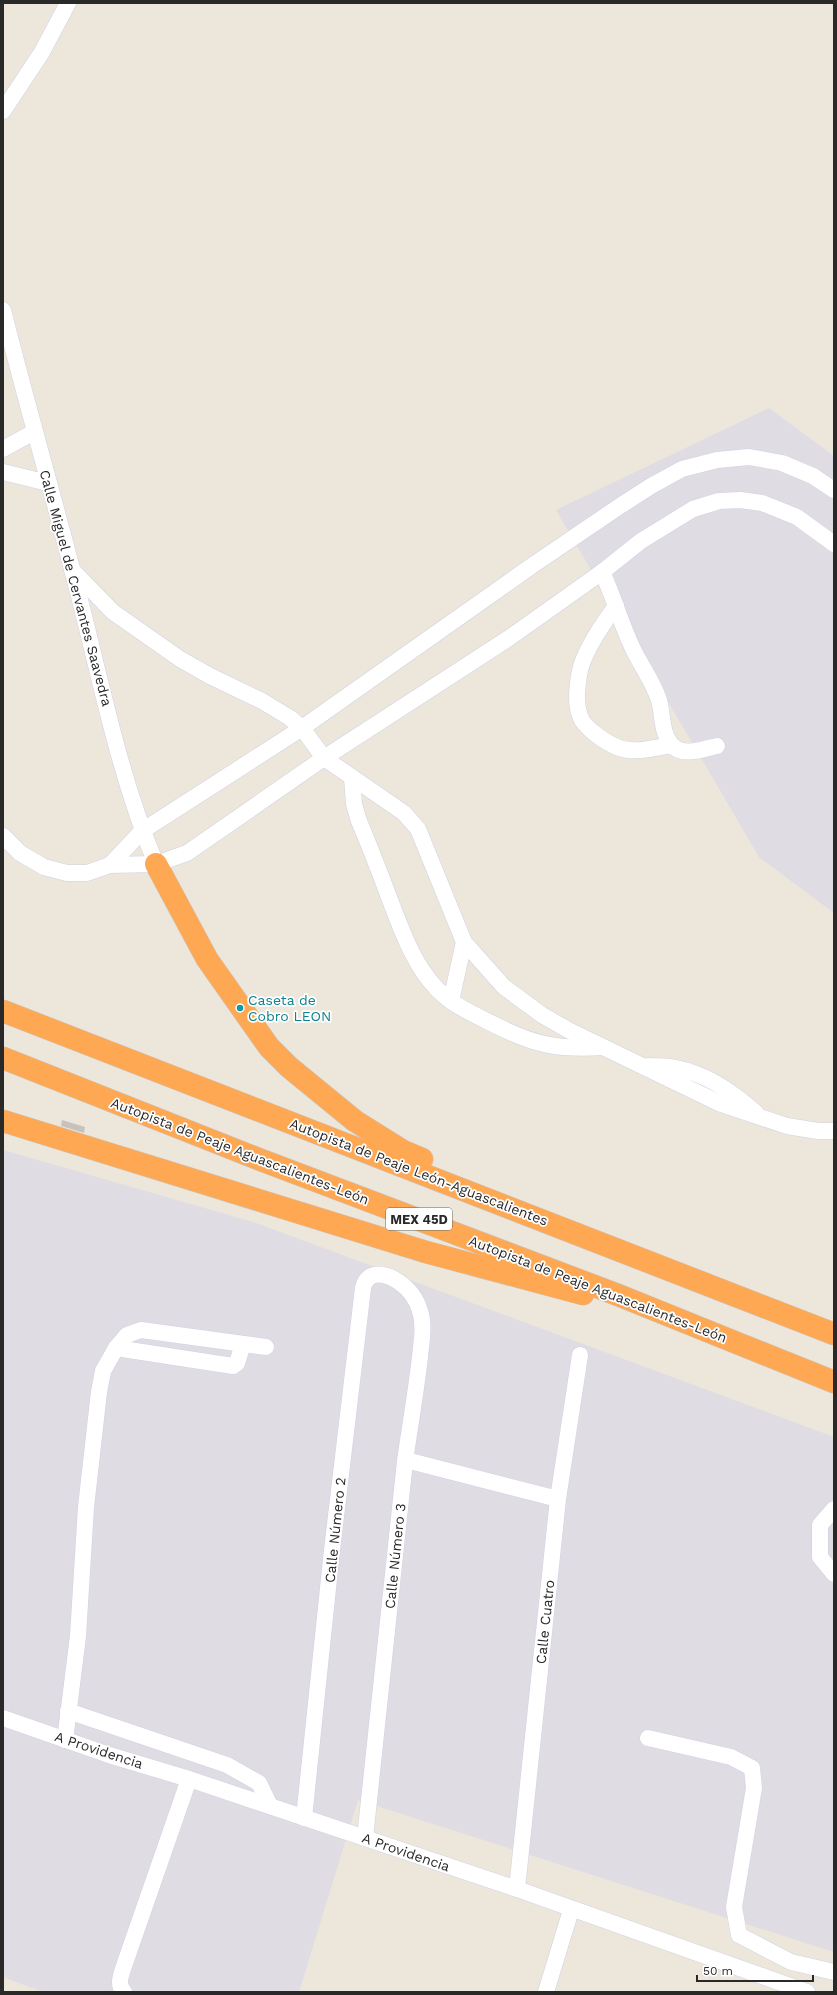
<svg xmlns="http://www.w3.org/2000/svg" width="837" height="1995" viewBox="0 0 837 1995" font-family="'Work Sans',sans-serif">
  <style>
    .industrial { fill: #dfdce4 }
    .building { fill: #c7c2bb }
    .lines { fill: none; stroke-linecap: round; stroke-linejoin: round }
    .minor-casing { stroke: #d0d2e3; stroke-width: 17 }
    .highway-casing { stroke: #c7c7c7; stroke-width: 23 }
    .minor { stroke: #fff; stroke-width: 16 }
    .highway { stroke: #ffa853; stroke-width: 22 }
    .culture-dot { fill: #0f9aa8; stroke: #fff; stroke-width: 1.5 }
    .labels { text-anchor: middle; dominant-baseline: central; stroke-width: 3.5; stroke-linejoin: round; paint-order: stroke }
    .shield { fill: #fff; stroke: #696969; stroke-width: 1 }
    .shield-label { font-size: 13px; font-weight: bold; fill: #292929 }
    .street-label { font-size: 14px; fill: #292929; stroke: #fff }
    .culture-label { font-size: 14px; fill: #0d838f; stroke: #fff; text-anchor: start }
  </style>
  <rect width="100%" height="100%" fill="#ece6db"/>
  <g class="industrial">
    <path d="M769,408L834,456V913L759,857L556,510Z"/>
    <path d="M3,1150L253,1222L834,1437V1952L358,1800L299,1992H43L3,1977Z"/>
  </g>
  <path class="building" d="M62,1120L85,1127L84,1133L61,1126Z"/>
  <g class="lines">
    <defs>
      <g id="minor">
        <path d="M3,111L42,52L68,3"/>
        <path d="M3,310C27,406 55,501 79,596C102,686 120,778 156,864"/>
        <path d="M3,449L34,432"/>
        <path d="M3,472L48,483"/>
        <path d="M72,570L113,612L180,659L210,676L262,701L290,718L302,728L324,758L404,813L418,829L464,942L504,987L542,1015L570,1031L721,1104L787,1126L818,1131H834"/>
        <path d="M602,572C614,597 621,625 634,651C642,667 653,682 659,700C663,714 661,732 671,744C681,758 704,749 717,746"/>
        <path d="M616,606C604,622 593,638 585,656C578,670 574,701 580,716C584,728 605,742 617,747C634,754 654,748 671,745"/>
        <path d="M352,778L354,804L359,821C370,847 380,873 390,900C402,931 414,966 438,990C454,1006 475,1015 495,1025C535,1045 558,1050 603,1047"/>
        <path d="M3,836L20,853L44,867L67,873H87L110,865L156,864L187,853L324,758L509,638L602,572L641,541L693,509L719,501L740,500L762,503L797,517L834,544"/>
        <path d="M110,865L142,831L302,728L533,565L620,506L651,486L682,469L717,460L749,457L782,463L813,476L834,490"/>
        <path d="M451,1001L464,942"/>
        <path d="M648,1066C657,1066 667,1066 676,1068C707,1074 733,1092 756,1113"/>
        <path d="M116,1348L233,1366L237,1363L243,1344"/>
        <path d="M406,1460L558,1499"/>
        <path d="M834,1509L820,1525V1557L834,1574"/>
        <path d="M68,1711L227,1765L259,1783L270,1806"/>
        <path d="M3,1718L109,1755L189,1779L517,1889L807,1992"/>
        <path d="M648,1738L731,1757L752,1768L754,1788L734,1907L739,1935L791,1962L834,1972"/>
        <path d="M65,1740L78,1636L86,1507L99,1392L103,1371L116,1348L127,1335L141,1330L266,1347"/>
        <path d="M304,1818L332,1550L363,1288C367,1269 386,1273 399,1282C409,1289 417,1300 420,1311C425,1326 421,1343 420,1357C416,1392 410,1426 405,1461C391,1587 379,1712 365,1838"/>
        <path d="M517,1889L558,1499L580,1355"/>
        <path d="M124,1992C116,1984 122,1973 125,1963L189,1779"/>
        <path d="M546,1992L571,1910"/>
      </g>
      <g id="highway">
        <path d="M156,864L207,959L269,1047L289,1067L355,1121L403,1151L422,1159"/>
        <path d="M3,1011L834,1334"/>
        <path d="M3,1058L261,1160L618,1295L834,1382"/>
        <path d="M3,1121L426,1252L583,1294"/>
      </g>
    </defs>
    <use href="#minor" class="minor-casing"/>
    <use href="#highway" class="highway-casing"/>
    <use href="#minor" class="minor"/>
    <use href="#highway" class="highway"/>
  </g>
  <circle class="culture-dot" cx="240" cy="1008" r="4"/>
  <g class="labels">
    <rect class="shield" x="386" y="1208" width="66" height="22" rx="3"/>
    <g class="shield-label">
      <text x="419" y="1219">MEX 45D</text>
    </g>
    <g class="street-label">
      <text transform="translate(76 588) rotate(75)">Calle Miguel de Cervantes Saavedra</text>
      <text transform="translate(240 1151) rotate(21)">Autopista de Peaje Aguascalientes-León</text>
      <text transform="translate(419 1172) rotate(21)">Autopista de Peaje León-Aguascalientes</text>
      <text transform="translate(598 1289) rotate(21)">Autopista de Peaje Aguascalientes-León</text>
      <text transform="translate(335 1530) rotate(-84)">Calle Número 2</text>
      <text transform="translate(395 1556) rotate(-84)">Calle Número 3</text>
      <text transform="translate(545 1622) rotate(-84)">Calle Cuatro</text>
      <text transform="translate(99 1750) rotate(18)">A Providencia</text>
      <text transform="translate(406 1852) rotate(19)">A Providencia</text>
    </g>
    <g class="culture-label">
      <text x="248" y="1000">Caseta de<tspan x="248" dy="16">Cobro LEON</tspan></text>
    </g>
  </g>
  <rect width="837" height="1995" fill="none" stroke="#292929" stroke-width="8"/>
  <path d="M697 1975v6h116v-6" fill="none" stroke="#292929" stroke-width="2"/>
  <text x="703" y="1975" font-size="12" fill="#292929" stroke="#ffffff" stroke-width="3" paint-order="stroke">50 m</text>
</svg>
